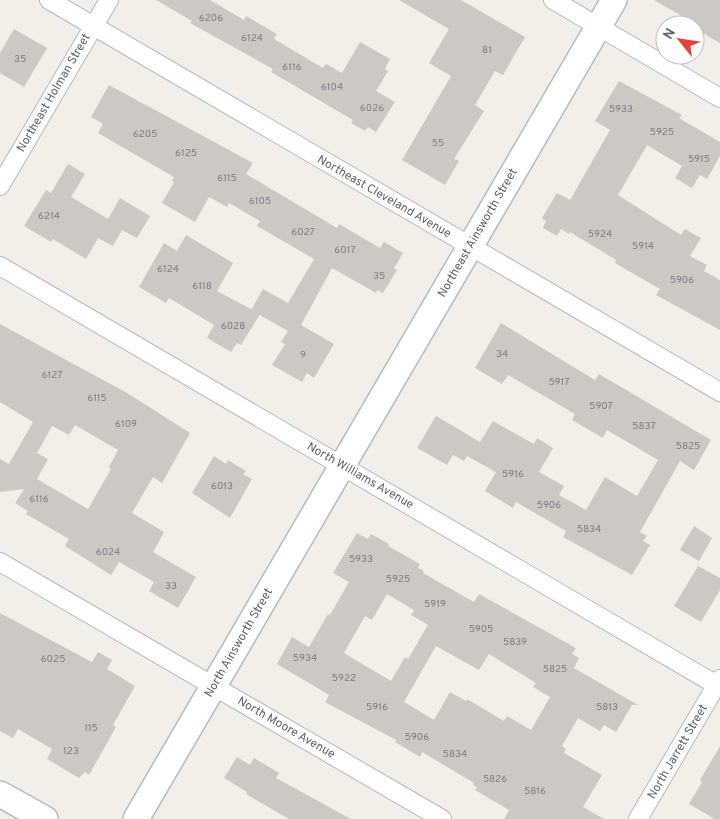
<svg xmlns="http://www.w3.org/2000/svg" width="720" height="819" viewBox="0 0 720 819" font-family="Overpass,sans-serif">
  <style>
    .building { fill: #ccc9c5; fill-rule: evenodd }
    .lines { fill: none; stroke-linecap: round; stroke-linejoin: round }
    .street-casing { stroke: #b5b8bc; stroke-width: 20 }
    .secondary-casing { stroke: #b6babf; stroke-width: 28 }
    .street { stroke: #fff; stroke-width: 18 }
    .secondary { stroke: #fff; stroke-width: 25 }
    .labels { text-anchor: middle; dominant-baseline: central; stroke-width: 4.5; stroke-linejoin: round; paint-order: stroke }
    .number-label { font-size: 10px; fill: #7a7c7f }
    .street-label { font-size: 12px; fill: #5f6368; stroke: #fff }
  </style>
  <rect width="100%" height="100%" fill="#f1efe8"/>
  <g class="building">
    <path d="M156,0H210L244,20L246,16L277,34L274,39L323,68L326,64L342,73L360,42L390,59L385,69L388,71L376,91L395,102L376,132L368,127L365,131L351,123L353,120L271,72L273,69L190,23L192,21Z"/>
    <path d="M399,0H461L525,37L503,75L495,71L475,105L484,111L454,159L459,161L445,185L402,160L451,76L429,63L449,29Z"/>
    <path d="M654,0H720V43L701,32V27Z"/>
    <path d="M14,29L47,48L24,87L0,73V53Z"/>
    <path d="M619,81L682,115L679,118L720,142V156L707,179L700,175L692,188L675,178L682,166L647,145L618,195L681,235L685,229L701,238L690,256L707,265L704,271L720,280V330L656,295L660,289L615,263L616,260L570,232L569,234L561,229L557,236L543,228L546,221L542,218L557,193L570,200L610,130L595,121Z"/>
    <path d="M109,85L253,163L246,174L337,228L339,224L380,248L384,242L403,253L394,268L397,270L383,293L377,290L376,293L332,268L301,325L334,344L314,378L307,373L302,382L272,365L285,344L281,342L288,331L251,310L263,289L288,303L314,259L257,226L260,221L229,203L227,207L209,197L195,222L162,203L174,182L172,181L174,177L98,133L103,124L91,117Z"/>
    <path d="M68,164L85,174L71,197L108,219L120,198L150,216L137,238L122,230L113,246L98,238L86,259L53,239L51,242L24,226L46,190L51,193Z"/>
    <path d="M186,235L233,263L217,291L260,314L241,345L237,343L231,352L207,338L214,325L169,298L166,303L139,287L164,243L177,251Z"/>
    <path d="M501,323L595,380L599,374L711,440L694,470L680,461L640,532L647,536L643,541L650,545L632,575L563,537L566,531L516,502L513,508L485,491L496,472L467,456L464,461L453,455L447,465L417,448L436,416L480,442L493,421L534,444L537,438L553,448L539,472L564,486L559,495L586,510L605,477L637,496L658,460L607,430L603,438L572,420L575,414L508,375L502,384L475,368Z"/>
    <path d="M0,324L127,393L190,433L162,483L153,477L132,513L164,532L153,552L196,577L178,608L149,591L154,582L119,562L111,575L65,546L69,539L26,514L28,511L15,503L24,489L0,492V459L9,464L33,422L0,402ZM75,425L118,450L109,467L111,469L88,509L37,479L48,459L37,453L52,426L69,435Z"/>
    <path d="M214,456L226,464L228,460L246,471L243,474L252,479L230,518L192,493Z"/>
    <path d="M694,526L712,538L699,561L680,550Z"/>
    <path d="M357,533L368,539L371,534L389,544L388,546L420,564L418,568L424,571L423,573L474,602L479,594L576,648L572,654L579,658L574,668L638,705H632L616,732L604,725L600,731L578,718L562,746L566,749L564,753L602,775L583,807L604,819H504L509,810L475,790L477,787L473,785L474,783L422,752L420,757L395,742L396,740L325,702L329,695L277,664L292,637L309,647L328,614L330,615L349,582L333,573ZM387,594L414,610L411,615L428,625L408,659L405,657L391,681L344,653L365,616L372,620ZM436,646L479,670L489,654L536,683L533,687L550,697L531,730L507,716L504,721L467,699L466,701L450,692L434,720L404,702Z"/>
    <path d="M698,566L720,578V590L701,622L674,606Z"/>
    <path d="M0,613L92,662L98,652L112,660L107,669L135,686L113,725L116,727L89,775L85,772L79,778L47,759L52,749L18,729L13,738L0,731Z"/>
    <path d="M720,746V819H715L689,804L702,782L700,780Z"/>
    <path d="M237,757L250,765L254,758L279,773L276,778L351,819H289L246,794L247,792L224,778Z"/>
  </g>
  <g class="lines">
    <defs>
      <g id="street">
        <path d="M49,0L720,392"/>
        <path d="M553,0L720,98"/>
        <path d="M0,186L109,0"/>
        <path d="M0,266L720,687"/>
        <path d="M0,562L442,819"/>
        <path d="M638,819L720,679"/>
      </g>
      <g id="secondary">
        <path d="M0,794L45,819"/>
        <path d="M136,819L614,0"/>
      </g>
    </defs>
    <use href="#street" class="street-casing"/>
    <use href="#secondary" class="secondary-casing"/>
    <use href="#street" class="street"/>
    <use href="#secondary" class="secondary"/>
  </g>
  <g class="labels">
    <g class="number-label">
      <text x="211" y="18">6206</text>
      <text x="252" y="38">6124</text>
      <text x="487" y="50">81</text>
      <text x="20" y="59">35</text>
      <text x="292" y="67">6116</text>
      <text x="332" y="87">6104</text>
      <text x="372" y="108">6026</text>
      <text x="621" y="109">5933</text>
      <text x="662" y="132">5925</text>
      <text x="145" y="134">6205</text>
      <text x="438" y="143">55</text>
      <text x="186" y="153">6125</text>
      <text x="699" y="159">5915</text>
      <text x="227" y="178">6115</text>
      <text x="260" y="201">6105</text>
      <text x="49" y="216">6214</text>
      <text x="303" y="232">6027</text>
      <text x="600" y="234">5924</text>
      <text x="643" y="246">5914</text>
      <text x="345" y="250">6017</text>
      <text x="168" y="269">6124</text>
      <text x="379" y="276">35</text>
      <text x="682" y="280">5906</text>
      <text x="202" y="286">6118</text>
      <text x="233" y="326">6028</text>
      <text x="502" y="354">34</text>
      <text x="303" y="355">9</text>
      <text x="52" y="375">6127</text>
      <text x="559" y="382">5917</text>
      <text x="97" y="398">6115</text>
      <text x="601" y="406">5907</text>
      <text x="126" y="424">6109</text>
      <text x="644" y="426">5837</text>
      <text x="688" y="446">5825</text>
      <text x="513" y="474">5916</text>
      <text x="222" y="486">6013</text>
      <text x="39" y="499">6116</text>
      <text x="549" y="505">5906</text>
      <text x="589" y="529">5834</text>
      <text x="108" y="552">6024</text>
      <text x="361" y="559">5933</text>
      <text x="398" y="579">5925</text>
      <text x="171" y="586">33</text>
      <text x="435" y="604">5919</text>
      <text x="481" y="629">5905</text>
      <text x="515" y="642">5839</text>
      <text x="305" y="658">5934</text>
      <text x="53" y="659">6025</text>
      <text x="555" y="669">5825</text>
      <text x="344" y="678">5922</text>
      <text x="377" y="707">5916</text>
      <text x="607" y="707">5813</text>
      <text x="91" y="728">115</text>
      <text x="417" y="737">5906</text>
      <text x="71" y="751">123</text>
      <text x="455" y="754">5834</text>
      <text x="495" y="779">5826</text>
      <text x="535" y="791">5816</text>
    </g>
    <g class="street-label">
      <text transform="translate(54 93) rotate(-60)">Northeast Holman Street</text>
      <text transform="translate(384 197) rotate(30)">Northeast Cleveland Avenue</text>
      <text transform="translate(478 233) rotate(-60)">Northeast Ainsworth Street</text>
      <text transform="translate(360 476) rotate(30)">North Williams Avenue</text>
      <text transform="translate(239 643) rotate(-60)">North Ainsworth Street</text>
      <text transform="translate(286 728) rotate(30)">North Moore Avenue</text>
      <text transform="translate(678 752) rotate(-60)">North Jarrett Street</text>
    </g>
  </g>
  <g transform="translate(680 40) rotate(300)"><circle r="24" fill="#ffffff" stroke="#bfc1c3"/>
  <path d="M0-4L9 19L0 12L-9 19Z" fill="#e54339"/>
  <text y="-8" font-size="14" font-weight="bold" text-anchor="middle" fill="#5f6368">N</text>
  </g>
</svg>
